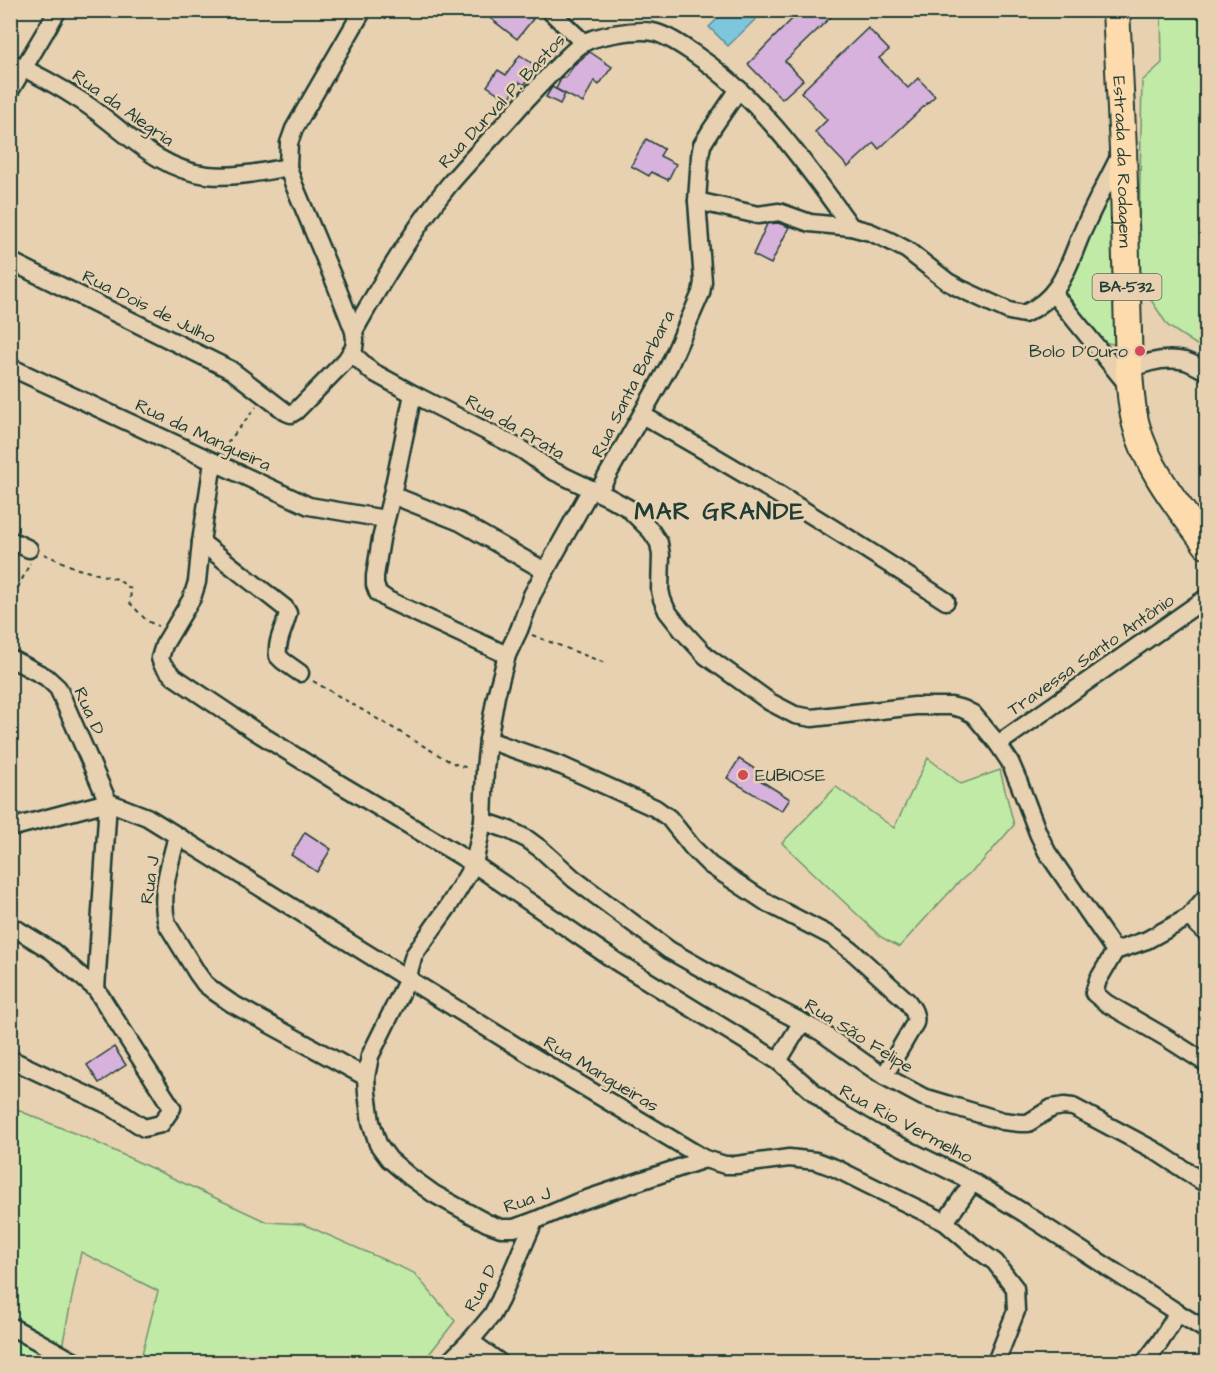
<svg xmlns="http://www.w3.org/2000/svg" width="1217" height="1373" viewBox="0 0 1217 1373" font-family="'Architects Daughter',sans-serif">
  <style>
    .green { fill: #c1eaa6; stroke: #70946d; stroke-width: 1.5 }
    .water { fill: #7dc6dd; stroke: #578f99; stroke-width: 1.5 }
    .building { fill: #d6b2dc; stroke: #1f3d34; stroke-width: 1.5 }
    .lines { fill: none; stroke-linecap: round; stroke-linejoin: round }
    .minor-casing { stroke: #1f3d34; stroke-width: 21 }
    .primary-casing { stroke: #1f3d34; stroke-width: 30 }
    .path { stroke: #1f3d34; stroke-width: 2; stroke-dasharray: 4.5 4.5; stroke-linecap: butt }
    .minor { stroke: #e8d1b1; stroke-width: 16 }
    .primary { stroke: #fedbac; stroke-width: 26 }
    .poi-dot { fill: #d1495b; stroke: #e8d1b1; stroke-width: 2 }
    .labels { text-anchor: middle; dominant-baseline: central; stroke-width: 5; stroke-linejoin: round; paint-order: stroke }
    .shield { fill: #e8d1b1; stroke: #5b695a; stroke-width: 1.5 }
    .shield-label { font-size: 16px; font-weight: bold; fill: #1f3d34 }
    .street-label { font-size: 18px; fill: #1f3d34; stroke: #e8d1b1 }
    .poi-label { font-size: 18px; fill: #1f3d34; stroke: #e8d1b1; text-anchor: end }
    .district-label { font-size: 24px; font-weight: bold; letter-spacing: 1.5px; fill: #1f3d34; stroke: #e8d1b1 }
  </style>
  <rect width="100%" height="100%" fill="#e8d1b1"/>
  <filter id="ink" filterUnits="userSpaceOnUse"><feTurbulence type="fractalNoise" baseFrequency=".0167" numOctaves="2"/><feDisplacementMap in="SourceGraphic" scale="12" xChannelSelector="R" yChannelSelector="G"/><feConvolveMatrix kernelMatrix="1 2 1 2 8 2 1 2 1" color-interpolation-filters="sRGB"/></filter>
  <g filter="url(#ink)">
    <g class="green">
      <path d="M1161,11H1206V351L1168,326L1138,280L1142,81L1162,63Z"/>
      <path d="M1107,190L1115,192L1118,345L1103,342L1061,297Z"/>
      <path d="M928,758L961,784L1000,770L1014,825L980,864L958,883L899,947L881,937L782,843L836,787L894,828Z"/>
      <path d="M10,1107L91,1140L267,1222L303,1224L414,1273L455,1321L423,1362H281L264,1354L259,1362H140L158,1291L81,1252L59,1362H11Z"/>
    </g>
    <path class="water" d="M725,11V10L764,11L728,46L709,27Z"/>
    <g class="building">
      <path d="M496,10H523L533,19L517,39L490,18Z"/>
      <path d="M801,10H838L785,61L803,80L782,99L748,64Z"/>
      <path d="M868,28L889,50L879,58L908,88L918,78L935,96L879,149L874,143L848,167L815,132L827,120L801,92Z"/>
      <path d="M590,52L612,67L599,85L594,81L583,103L556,89L562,77L565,78L575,64Z"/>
      <path d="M520,55L537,67L524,85L520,82L508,100L487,86L498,70L506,75Z"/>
      <path d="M552,87L565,94L560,104L546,97Z"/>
      <path d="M646,139L664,149L660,156L676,164L668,180L651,172L649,176L631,166Z"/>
      <path d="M778,223L789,227L771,264L753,255L767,224Z"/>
      <path d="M739,759L758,771L755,777L790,799L782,811L727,778Z"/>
      <path d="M305,832L331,849L317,872L291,855Z"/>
      <path d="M114,1047L126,1065L99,1083L87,1065Z"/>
    </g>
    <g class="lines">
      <defs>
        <g id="minor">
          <path d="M549,10L584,43"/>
          <path d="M10,62C35,73 60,87 83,102C123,128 155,169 207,175C234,178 261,172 288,167"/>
          <path d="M10,91L58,10"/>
          <path d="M697,201L758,215L779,212L810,223L851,227L870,232L890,241L907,250L948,282L961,289L1009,311L1024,314C1064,296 1068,263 1084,228C1095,203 1109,178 1121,153"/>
          <path d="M10,261L231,370L286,412L291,414L296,411L346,360L354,348L355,340L354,331L336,285L294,185L288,167L289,143L294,129L363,10"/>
          <path d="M1053,293L1130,388"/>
          <path d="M354,331C382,281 412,231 448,186C469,161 493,137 515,112C528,97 542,83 555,69C564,60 572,51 582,44C595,35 637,29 653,32C667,35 681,45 693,53C759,97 805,163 851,227"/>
          <path d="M352,353L371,371L413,394L521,449L551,470L610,498L628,508L651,531L659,543L661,555L660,590L662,599L667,611L682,630L706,656L770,702L795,715L812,718L915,706H951L963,709L973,714L998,744L1010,762L1019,783L1038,833L1047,852L1115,951"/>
          <path d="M10,367L309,506L385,519"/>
          <path d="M1129,370C1146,362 1166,357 1185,361C1192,363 1200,368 1206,371"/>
          <path d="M413,394L392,495L381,539L375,576V585L378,593L388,600L507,655"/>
          <path d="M642,415C746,473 847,536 946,601"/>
          <path d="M213,462L201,542L197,582L192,598L164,645L160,658L162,664L173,676L255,731L340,784L474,864L617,962L778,1061L832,1108L876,1134L973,1182L1024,1213L1178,1313L1206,1330"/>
          <path d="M591,489L532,595L519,630L507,655L496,696L488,740L485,769L483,821L474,864L448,907L414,955L410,968L408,979L370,1056L366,1077L367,1093L371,1122L378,1144L389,1159L409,1176L434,1194L487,1223L501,1228H514L534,1221L578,1202L705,1159"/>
          <path d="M598,492L669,366L701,293L703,282L697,201L700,156L702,145L711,130L739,89"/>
          <path d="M392,495L460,522L545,571"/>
          <path d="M10,540L29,549"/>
          <path d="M201,542L285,608L288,613C285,628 276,640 278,656L283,661L300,673"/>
          <path d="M10,658L46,677L58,688L108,802L96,989"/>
          <path d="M488,740L562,766L655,808L669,818L692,847L710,865L769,904L833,937L853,952L907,1001C912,1008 917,1014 915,1023L884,1076"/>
          <path d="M998,744L1206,598"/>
          <path d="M108,802L147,817L529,1054L705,1159L725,1165H736L789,1158L816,1161L835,1168L869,1185L945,1222L974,1247L995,1262L1015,1288L1016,1311L996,1362"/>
          <path d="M483,821L509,830L527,839L542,850L574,879L669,950L740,990L821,1032L866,1064L884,1076L923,1097L1003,1121L1020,1123H1028L1052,1108L1064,1106L1073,1107L1154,1150L1206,1184"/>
          <path d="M10,828L108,802"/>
          <path d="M177,836C170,864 159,894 167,924L197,973L205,984L215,992L231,1003L366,1077"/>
          <path d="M1189,917L1206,933"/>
          <path d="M10,925L52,951L96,989L172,1108L161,1124L144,1128L110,1106L10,1059"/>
          <path d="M1115,951L1098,980L1094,993L1106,1003L1165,1037L1206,1063"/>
          <path d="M1115,951L1147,940L1189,917L1206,897"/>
          <path d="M778,1061L802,1022"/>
          <path d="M945,1222L973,1182"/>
          <path d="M10,1326L75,1362"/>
          <path d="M470,1341L499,1362"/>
          <path d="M449,1362L470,1341L492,1315L500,1300L534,1221"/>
          <path d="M1145,1362L1160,1342L1178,1313"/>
        </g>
        <g id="primary">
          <path id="s1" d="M1116,10L1123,149L1129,370C1130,388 1131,406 1136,425C1148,470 1179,507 1206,544"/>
        </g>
      </defs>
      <use href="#minor" class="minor-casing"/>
      <use href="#primary" class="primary-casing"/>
      <g class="path">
        <path d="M222,450L256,407"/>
        <path d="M44,554L78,569L117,579L131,589L130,603L147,621L158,626"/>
        <path d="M10,604L30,563"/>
        <path d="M532,635L605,663"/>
        <path d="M313,681L449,761L460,766L470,768"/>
      </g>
      <use href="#minor" class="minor"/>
      <use href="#primary" class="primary"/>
    </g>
  </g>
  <g class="poi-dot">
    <circle cx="1140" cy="351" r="6"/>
    <circle cx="743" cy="775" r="6"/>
  </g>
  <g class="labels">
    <rect class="shield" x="1092.5" y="274" width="69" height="26" rx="4.5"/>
    <g class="shield-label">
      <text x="1127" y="287">BA-532</text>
    </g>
    <g class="street-label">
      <text transform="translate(502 101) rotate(-47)">Rua Durval P. Bastos</text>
      <text transform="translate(123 108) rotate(35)">Rua da Alegria</text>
      <text stroke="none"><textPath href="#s1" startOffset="152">Estrada da Rodagem</textPath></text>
      <text transform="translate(149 307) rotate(26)">Rua Dois de Julho</text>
      <text transform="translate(633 384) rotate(-63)">Rua Santa Barbara</text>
      <text transform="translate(515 427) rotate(30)">Rua da Prata</text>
      <text transform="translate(203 435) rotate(25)">Rua da Mangueira</text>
      <text transform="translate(1091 655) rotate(-35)">Travessa Santo Antônio</text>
      <text transform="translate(89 711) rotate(66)">Rua D</text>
      <text transform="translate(150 880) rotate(-82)">Rua J</text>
      <text transform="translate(859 1036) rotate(32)">Rua São Felipe</text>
      <text transform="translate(601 1074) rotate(31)">Rua Mangueiras</text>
      <text transform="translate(906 1124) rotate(28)">Rua Rio Vermelho</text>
      <text transform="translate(527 1200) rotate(-18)">Rua J</text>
      <text transform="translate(481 1288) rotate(-62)">Rua D</text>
    </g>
    <g class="poi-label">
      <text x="1128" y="351">Bolo D'Ouro</text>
      <text x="755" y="775" text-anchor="start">EUBIOSE</text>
    </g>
    <g class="district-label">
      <text x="720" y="512">MAR GRANDE</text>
    </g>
  </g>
  <rect width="1217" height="1373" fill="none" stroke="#e8d1b1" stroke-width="36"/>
  <rect x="18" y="18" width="1181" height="1337" fill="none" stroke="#1f3d34" stroke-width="2" filter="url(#ink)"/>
</svg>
